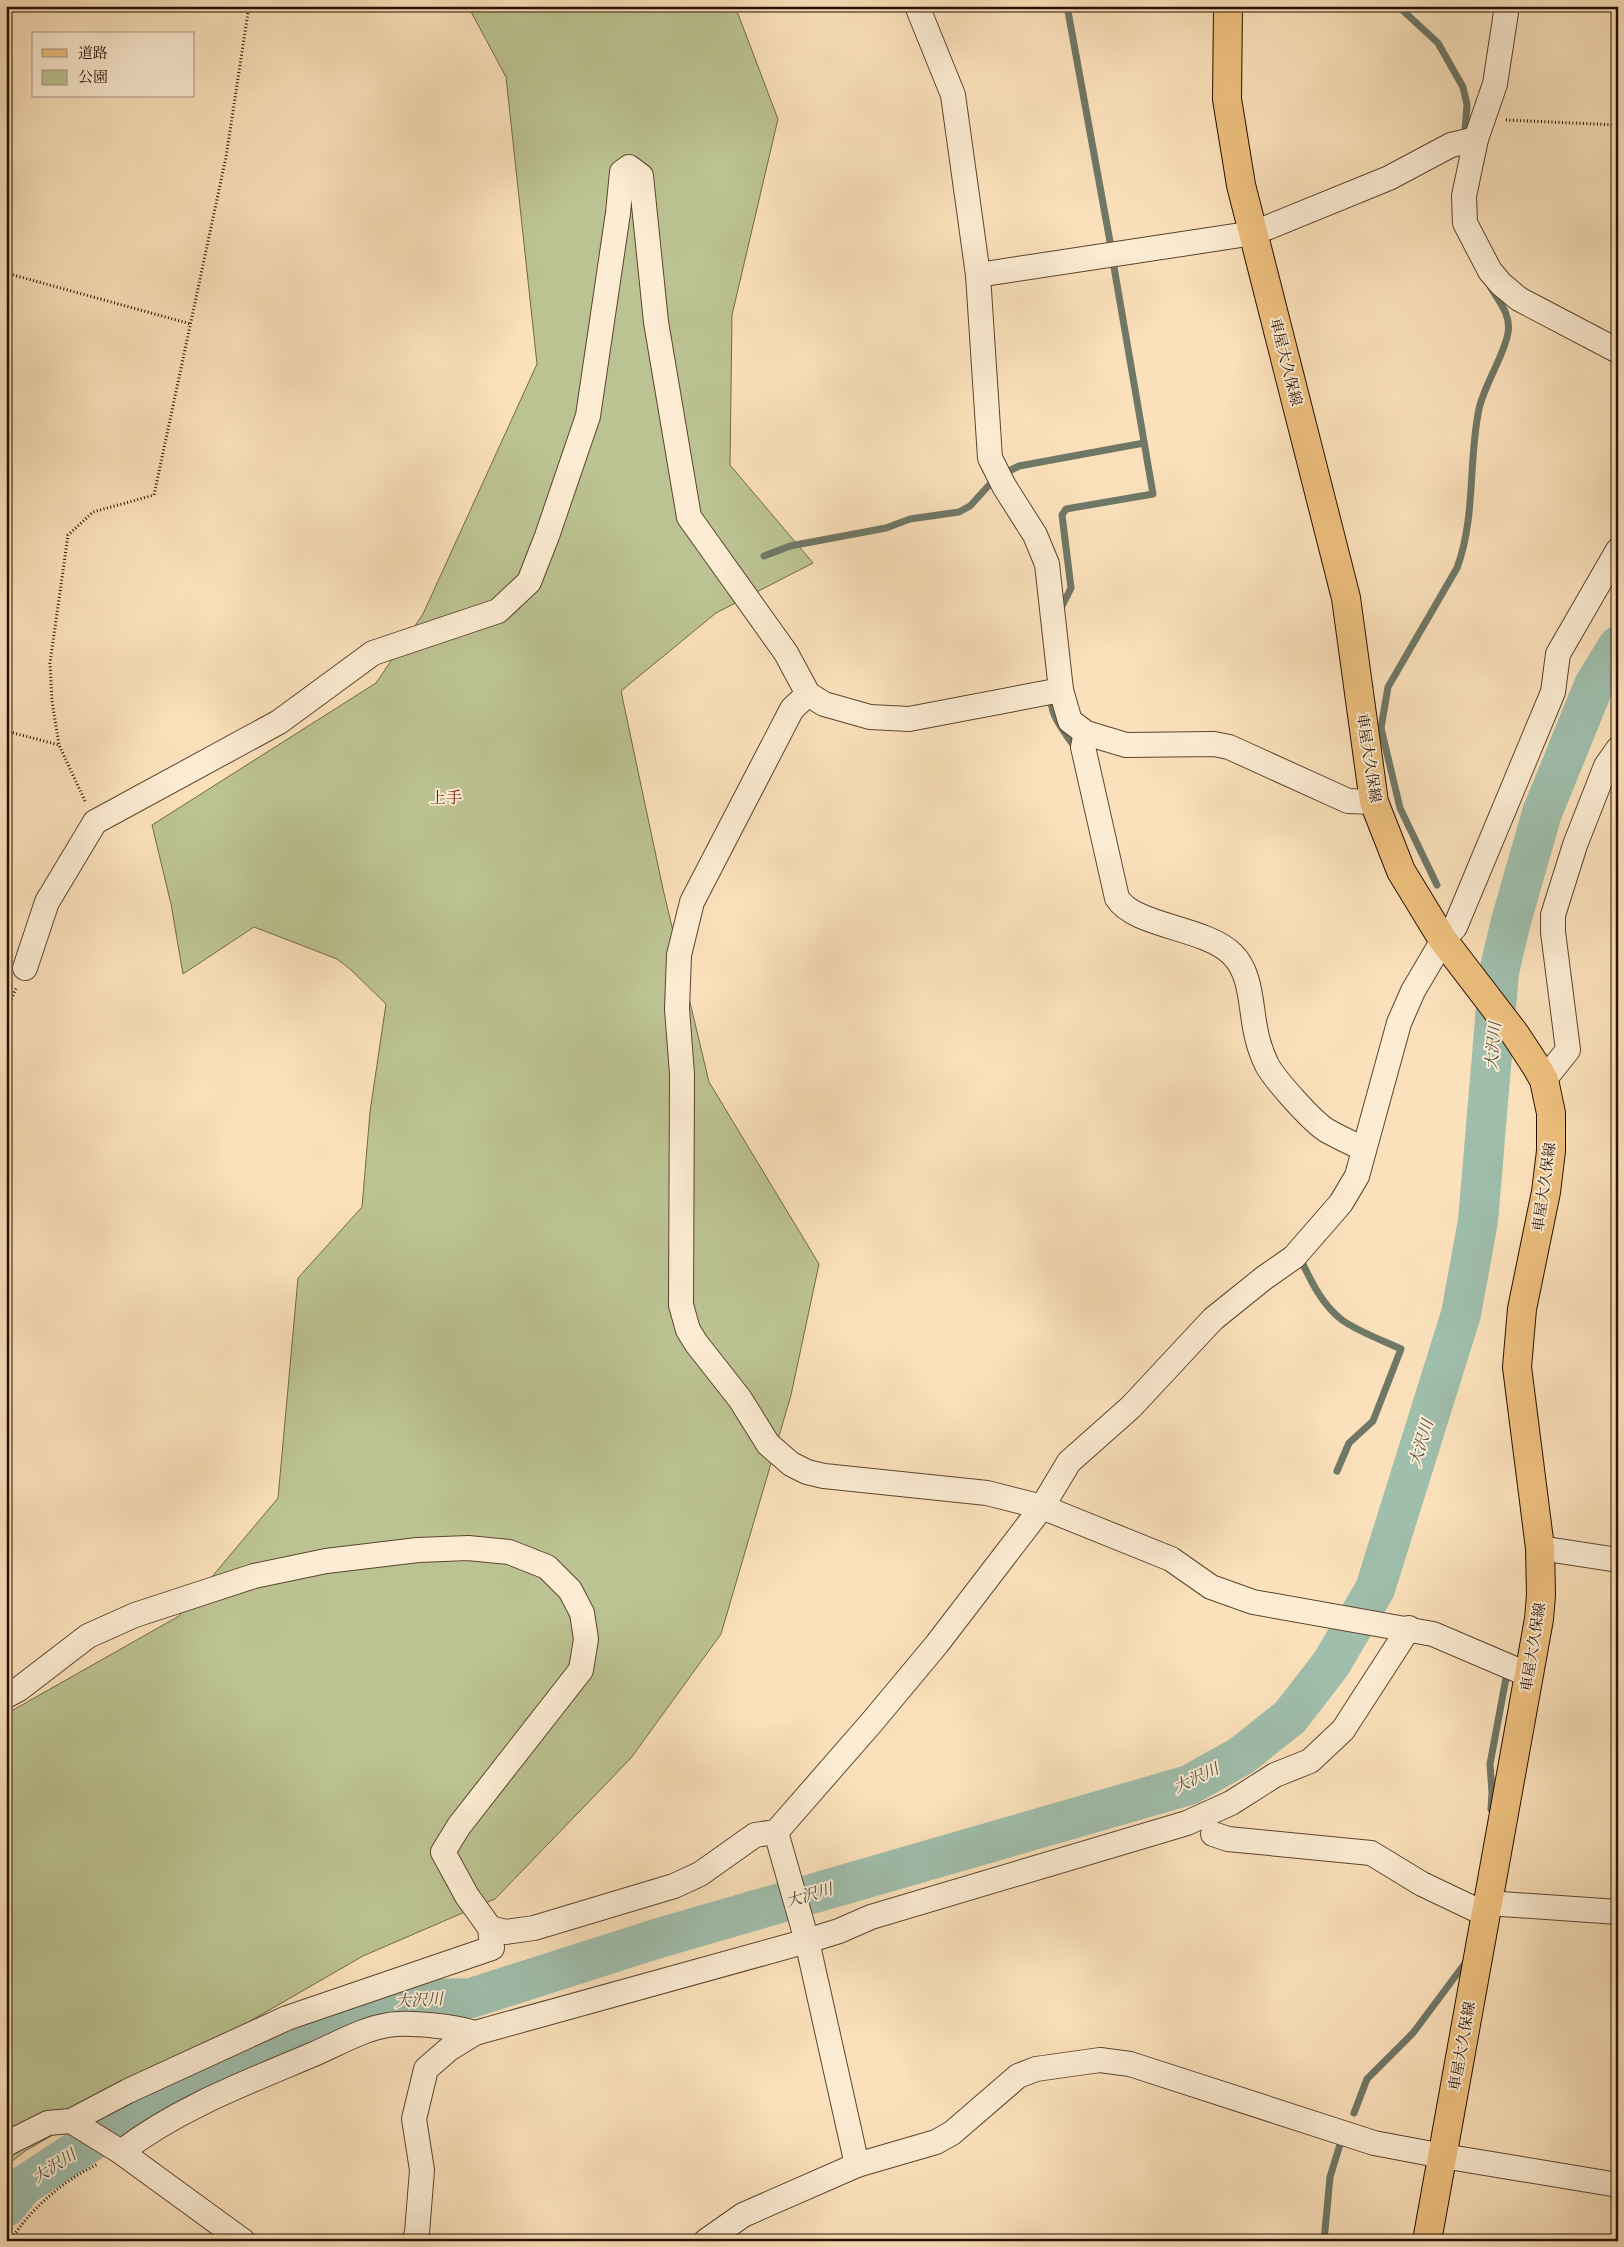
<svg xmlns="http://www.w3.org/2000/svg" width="1624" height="2247" viewBox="0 0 1624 2247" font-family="'IM FELL Great Primer','Noto Serif JP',serif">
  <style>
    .green { fill: #bcc392; stroke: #726949 }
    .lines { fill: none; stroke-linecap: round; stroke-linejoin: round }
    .stream { stroke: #6f7867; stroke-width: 7 }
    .river { stroke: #9fbeac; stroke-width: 40 }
    .minor-casing { stroke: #5c442f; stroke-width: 26 }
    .major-casing { stroke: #270f00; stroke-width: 30 }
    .path { stroke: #270f00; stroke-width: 3; stroke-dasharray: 1 2.5; stroke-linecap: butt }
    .minor { stroke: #fcecd3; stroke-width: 24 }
    .major { stroke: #eec07e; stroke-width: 28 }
    .labels { text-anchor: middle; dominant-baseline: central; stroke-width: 4; stroke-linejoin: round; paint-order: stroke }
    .street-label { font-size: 15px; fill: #270f00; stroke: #fcecd3 }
    .neighbourhood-label { font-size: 16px; fill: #7a1f14; stroke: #fcecd3 }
    .water-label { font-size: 16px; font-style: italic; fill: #514c3c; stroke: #fcecd3 }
  </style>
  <rect width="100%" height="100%" fill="#fbe1bb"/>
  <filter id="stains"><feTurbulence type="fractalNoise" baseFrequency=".004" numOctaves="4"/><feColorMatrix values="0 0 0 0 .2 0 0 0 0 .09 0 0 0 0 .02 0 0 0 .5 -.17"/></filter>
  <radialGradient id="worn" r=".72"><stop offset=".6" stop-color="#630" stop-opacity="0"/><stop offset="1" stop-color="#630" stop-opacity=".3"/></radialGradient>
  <path class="green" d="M468,6H735L778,119L732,315L730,465L813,563L716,613L621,691L663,889L709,1082L819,1264L791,1395L721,1634L631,1758L495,1899L363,1956L25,2151L6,2166V1714L179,1616L278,1498L298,1278L362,1207L370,1112L386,1004L350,969L337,959L254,927L183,974L171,904L152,825L376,683L423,614L537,364L506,77Z"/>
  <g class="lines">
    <g class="stream">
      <path d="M1067,6L1111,247"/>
      <path d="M1398,6L1438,43L1463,87L1467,105L1465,130"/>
      <path d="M1007,472L1019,466L1144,443"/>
      <path d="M764,556L790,546L886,528L910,519L959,512L970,506L991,483"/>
      <path d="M1061,608L1071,588L1062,515L1066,509L1153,494L1114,267"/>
      <path d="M1051,701C1052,719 1067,735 1076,749"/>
      <path d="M1437,885L1400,808L1381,728L1388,687L1457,568C1476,517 1468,461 1479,409C1484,385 1504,356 1508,333C1511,315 1500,303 1491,288"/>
      <path d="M1301,1260C1311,1281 1322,1305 1342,1320C1359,1332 1382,1340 1401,1349L1373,1421L1349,1443L1337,1471"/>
      <path d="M1491,1809L1492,1793L1490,1764L1506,1678"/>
      <path d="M1354,2113L1367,2079L1413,2033L1466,1962"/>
      <path d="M1324,2241L1330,2177L1342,2138"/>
    </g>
    <path class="river" d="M6,2207L23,2186L119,2123L199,2080L286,2038L392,2000L471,1998L659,1938L1189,1785L1241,1756L1290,1717L1331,1664L1375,1589L1461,1314L1478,1221L1499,972L1511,921L1542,813L1594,685L1618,646"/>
    <defs>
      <g id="minor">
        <path d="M917,6L953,95L978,275L990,458L1004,486L1035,535L1047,564L1061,690L1070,721L1086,733L1126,745L1214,744L1229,747L1348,801L1374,802"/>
        <path d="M1507,6L1495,84L1476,139L1464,196L1465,223L1490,271L1501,284L1519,299L1618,351"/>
        <path d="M978,275L1254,233L1389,178L1451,145L1476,139"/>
        <path d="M808,694L792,709L692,902L679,955L677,1009L682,1074L681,1305L688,1330L696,1343L740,1399L768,1444L791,1464L807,1472L824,1476L987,1493L1042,1507L1171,1559L1211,1587L1253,1602L1433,1634L1529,1675"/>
        <path d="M1086,733L1083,747L1117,898C1135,927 1205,927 1232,954C1253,974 1250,1010 1257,1037C1259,1046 1263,1057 1267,1065C1275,1080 1312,1121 1326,1130C1338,1137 1351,1143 1364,1149"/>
        <path d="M25,968L47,902L95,822L279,722L373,653L498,611L529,582L547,536L588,416L618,213L622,172L629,167L641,176L656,322L689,517L786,653L808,694L824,704L870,717L909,719L1061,690"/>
        <path d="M1544,1080L1568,1050L1553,932V915L1575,845L1606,766L1618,749"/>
        <path d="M1540,1548L1618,1560"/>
        <path d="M6,1696L19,1689L88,1636L135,1615L254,1576L326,1561L418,1550L468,1548L509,1552L547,1567L570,1590L582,1613L586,1639L581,1670L459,1826L443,1852L467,1896L490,1928L492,1948L287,2018L128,2091L71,2121L48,2123L6,2144"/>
        <path d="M776,1832L807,1941L857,2165"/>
        <path d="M1213,1834L1228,1839L1371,1853L1422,1884L1485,1914"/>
        <path d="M1487,1903L1618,1912"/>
        <path d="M490,1928L506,1932L534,1928L674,1886L700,1874L755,1835L776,1832L872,1722L937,1644L1042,1507L1069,1462L1131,1407L1213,1319L1264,1278L1294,1257L1341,1203L1357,1176L1399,1023L1413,991L1443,940L1455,927L1553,692L1558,654L1618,550"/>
        <path d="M71,2121L121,2152L243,2241"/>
        <path d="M121,2152C178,2108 248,2082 314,2054C337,2044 363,2029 388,2025C409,2021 455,2027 475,2033L807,1941L839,1931L871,1917L1187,1823L1231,1803L1275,1775L1310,1761L1343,1730L1409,1628"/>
        <path d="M414,2241L417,2233L422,2170L414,2119L426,2069L449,2049L475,2033"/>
        <path d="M706,2241L743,2215L857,2165L936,2142L952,2133L1018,2076L1036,2069L1100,2060L1130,2064L1374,2143L1443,2156L1618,2185"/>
      </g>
      <path id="major" d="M1228,6L1227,99L1241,185L1346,598L1374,802L1401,871L1443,940L1515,1034L1536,1066L1544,1080L1551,1113V1151L1546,1192L1522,1309L1517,1367L1540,1548L1541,1595L1539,1619L1427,2241"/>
    </defs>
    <use href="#minor" class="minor-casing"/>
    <use href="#major" class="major-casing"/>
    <g class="path">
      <path d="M1506,120L1618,125"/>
      <path d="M6,273L191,324"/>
      <path d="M6,731L59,745"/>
      <path d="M85,801L59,745L52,701L50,663L68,535L93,512L154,495L226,157L249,6"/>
      <path d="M6,1012L16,988"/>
      <path d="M10,2241C32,2207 63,2181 98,2164"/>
    </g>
    <use href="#minor" class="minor"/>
    <use href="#major" class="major"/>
  </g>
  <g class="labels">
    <g class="street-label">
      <text transform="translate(1286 362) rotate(76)">車屋大久保線</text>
      <text transform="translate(1369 758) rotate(81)">車屋大久保線</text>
      <text transform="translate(1544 1187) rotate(-82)">車屋大久保線</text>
      <text transform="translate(1533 1647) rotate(-81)">車屋大久保線</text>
      <text transform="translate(1462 2046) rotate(-80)">車屋大久保線</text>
    </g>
    <g class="neighbourhood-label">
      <text x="446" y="797">上手</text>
    </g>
    <g class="water-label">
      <text transform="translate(1493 1046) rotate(-85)">大沢川</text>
      <text transform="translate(1421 1443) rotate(-73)">大沢川</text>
      <text transform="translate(1196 1778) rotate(-25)">大沢川</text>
      <text transform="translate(809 1895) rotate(-16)">大沢川</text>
      <text transform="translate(419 2000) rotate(-3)">大沢川</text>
      <text transform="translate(54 2166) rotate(-33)">大沢川</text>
    </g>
  </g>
  <rect width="1624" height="2247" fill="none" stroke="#fbe1bb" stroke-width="25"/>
  <rect x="8" y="8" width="1609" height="2232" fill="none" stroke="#270f00" stroke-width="2.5"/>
  <rect x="12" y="12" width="1599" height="2222" fill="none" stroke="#270f00"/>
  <rect x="32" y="32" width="162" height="65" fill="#fcecd3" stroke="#a7947f"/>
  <rect x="42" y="49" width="25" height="8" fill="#eec07e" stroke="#a7947f"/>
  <text x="78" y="58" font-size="15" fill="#270f00">道路</text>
  <rect x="42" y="70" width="25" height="15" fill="#bcc392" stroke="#a7947f"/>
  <text x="78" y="82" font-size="15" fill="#270f00">公園</text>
  <rect width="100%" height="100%" filter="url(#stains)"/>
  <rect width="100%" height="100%" fill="url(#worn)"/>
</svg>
